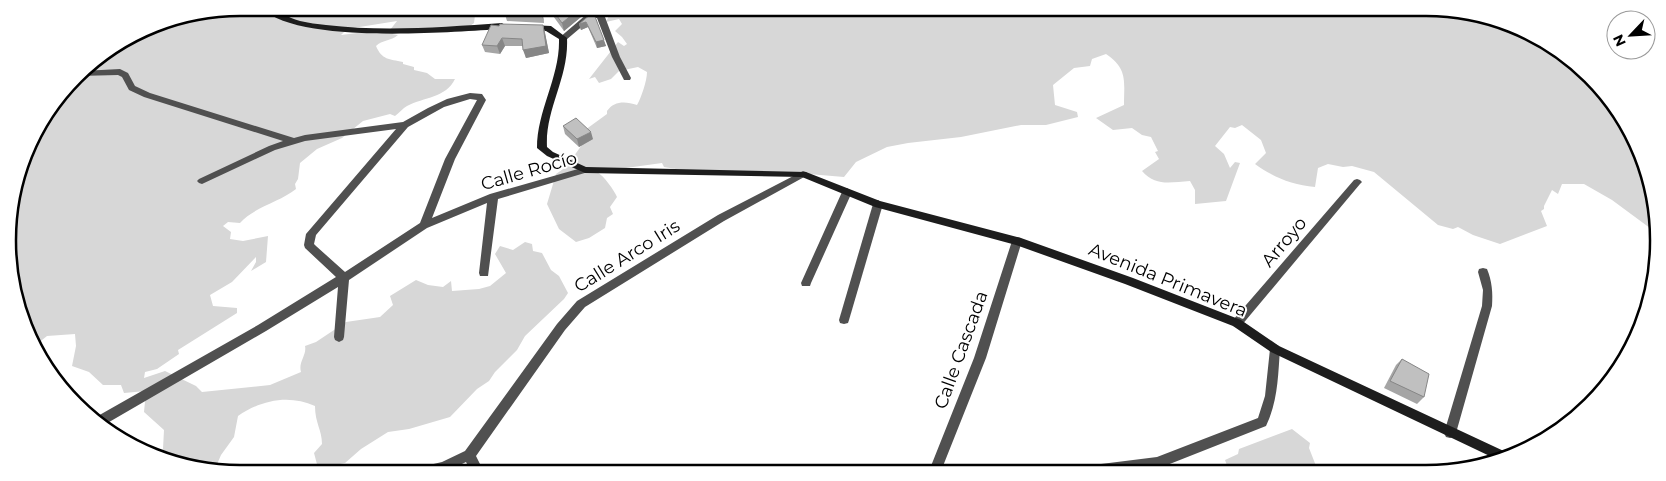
<svg xmlns="http://www.w3.org/2000/svg" width="1666" height="481" viewBox="0 0 1666 481" font-family="Montserrat,sans-serif">
  <style>
    .green { fill: #d7d7d7 }
    .lines { fill: none; stroke-linecap: round; stroke-linejoin: round }
    .street { fill: #505050; fill-rule: evenodd }
    .secondary { fill: #1d1d1d; fill-rule: evenodd }
    .wall { fill: #a5a5a5 }
    .shaded-wall { fill: #868686 }
    .building { fill: #c0c0c0; stroke: #868686 }
    .labels { text-anchor: middle; dominant-baseline: central; stroke-width: 4; stroke-linejoin: round; paint-order: stroke }
    .street-label { font-size: 18px; fill: #000; stroke: #fff }
    .rim { fill: none; stroke: #000; stroke-width: 2.5 }
  </style>
  <rect width="100%" height="100%" fill="#fff"/>
  <g class="green">
    <path d="M241,8H496L475,15L474,23L466,29L390,30L397,21L347,29L341,35L373,31L398,35C391,41 382,40 376,46C382,60 389,59 403,62V64L414,67V70L427,73L435,79H455C446,98 424,97 407,106C403,108 399,113 395,116L390,114L363,121L342,138L317,149L300,163L298,179L295,184L296,189C280,202 254,207 240,223L228,222L223,226L231,232L230,239L243,241L268,236L266,262L251,271L256,262V257L232,282L210,295L213,306L237,308V313L178,350L179,354L157,369L145,372L144,378L165,371L196,386L202,392L270,385L301,372C298,362 307,355 305,346L316,342L346,322L380,317L393,305L390,296L416,280L428,285L443,287L451,281L452,291L479,289L490,286L506,273L495,254L500,246L513,250L525,242L532,244L533,251L542,253L551,270L559,276L568,293L564,299L525,336L517,350L495,372L489,381L477,389L450,417L409,429L388,432L361,449L345,463L318,468L314,453L322,444C322,430 315,423 315,406C289,394 261,400 238,416L234,437L221,455L215,469H195L158,455L163,449L164,430L144,412L146,391L124,393L121,385H103L89,372L72,366L76,346L75,334L47,336L37,344L16,301L8,225L32,137L87,66L152,25Z"/>
    <path d="M612,9L1471,12L1555,47L1619,111L1654,195V231L1612,200L1584,184H1562L1558,194L1552,190L1544,206V209L1541,211L1547,226L1500,244L1473,235L1458,227L1453,229L1438,225L1374,172L1352,166L1343,167L1328,164L1318,168L1315,187C1292,185 1273,177 1255,164L1266,153L1261,140L1242,125L1235,128L1230,127L1215,146L1224,154L1230,168L1235,162L1240,163L1226,201L1195,204V190L1190,181C1171,182 1156,187 1142,171L1159,159L1155,152L1158,151L1151,137L1142,135L1132,128L1113,130L1096,118L1124,105C1124,81 1128,69 1106,54L1092,59L1090,66L1074,68L1053,85L1055,105L1077,112L1078,117L1046,125H1021L961,137L908,143L887,147L856,162L844,177L797,173L682,170L664,167L662,163L597,172C604,176 614,190 617,197L610,207L613,214L607,218L605,228L589,238L576,242L559,229L547,204L556,174L566,167L584,142L585,130L607,114V111C614,101 625,101 637,105C641,98 647,81 647,72L638,67L619,71L611,79L599,83L595,77L589,79L618,42L624,46L627,44L622,37L615,31L622,24L619,19L606,22Z"/>
    <path d="M1292,429L1310,443L1309,448L1318,471H1229L1225,460L1238,454L1239,449Z"/>
  </g>
  <g class="lines">
    <g class="street">
      <path d="M598,12L605,17L620,57L631,78L630,80H624L623,78L612,57L597,18H592L566,40L563,41L559,38L587,14Z"/>
      <path d="M120,69L128,73L135,86L150,93L294,138L305,135L403,122L428,108L447,99L470,93L482,94L486,100L455,159L432,218L490,194L585,167L590,170L588,172L498,199L488,276H480L479,273L487,203L427,228L349,280L344,337L343,340L339,342L335,340L334,337L338,287L266,331L104,425L96,417L258,325L336,277L305,248L304,245L306,234L396,129L305,141L275,150L202,184L199,183L197,181L199,179L269,146L283,141L144,97L129,90L122,77L118,75L78,76L82,71ZM470,99L477,100L445,159L420,223L345,272L316,246L314,244L316,235L408,127L444,107Z"/>
      <path d="M803,171L806,172L808,174L806,176L724,221L585,307L565,330L476,456L483,470H470L466,462L450,470H423L425,466L442,462L465,451L557,324L577,301L718,215Z"/>
      <path d="M1357,179L1360,180L1362,182L1360,184L1241,326L1237,327L1233,326L1232,323L1233,320L1354,180Z"/>
      <path d="M847,188L852,192L811,283L810,286H802L801,283L842,192Z"/>
      <path d="M878,200L883,204L849,320L848,323L844,324L840,323L839,320L873,204Z"/>
      <path d="M1017,237L1021,238L1022,241L986,358L941,471H929L974,358L1012,241L1013,238Z"/>
      <path d="M1483,268L1487,269C1492,281 1493,293 1492,306L1456,433L1454,437L1450,438L1446,437L1444,433L1482,306L1483,290L1478,272L1479,269Z"/>
      <path d="M1275,344L1279,346L1280,349C1278,376 1278,401 1266,426L1157,469L1138,471H1087L1089,467L1093,465L1157,457L1258,418L1265,396L1270,349L1271,346Z"/>
    </g>
    <g class="secondary">
      <path d="M261,8C275,6 286,18 300,21C308,23 318,24 326,25C383,32 445,27 502,23L506,26L502,29C449,32 300,45 261,8Z"/>
      <path d="M531,25L551,26L567,38C569,78 545,109 547,147L553,152L586,167L806,172L880,201L1021,238L1133,278L1241,320L1279,346L1508,453L1509,455L1496,459L1271,352L1233,326L1125,284L1016,245L875,207L802,177L585,173L547,156L537,148C537,110 560,77 559,39L546,31L528,30L527,28Z"/>
    </g>
  </g>
  <g class="wall">
    <path d="M505,8L542,9L544,23L507,21L504,11Z"/>
    <path d="M548,9H605L607,17L598,10L587,12L564,31Z"/>
    <path d="M591,14L606,46L597,48L588,27L581,30L579,24Z"/>
    <path d="M543,25L545,33L549,53L526,58L523,46H505L500,54L485,52L482,45Z"/>
    <path d="M563,126L593,139L579,147L565,134Z"/>
    <path d="M1402,359L1424,397L1417,404L1384,388L1396,365Z"/>
  </g>
  <g class="shaded-wall">
    <path d="M540,9H542L544,23L541,12Z"/>
    <path d="M579,9H597L598,10L587,12L564,31L562,23Z"/>
    <path d="M586,22L588,27L581,30L579,24Z"/>
    <path d="M543,25L545,33L549,53L526,58L523,50Z"/>
    <path d="M502,38L505,46L500,54L497,46Z"/>
    <path d="M604,40L606,46L597,48L596,42Z"/>
    <path d="M591,132L593,139L579,147L577,139Z"/>
  </g>
  <g class="building">
    <path d="M505,8L540,9L541,12L504,11Z"/>
    <path d="M552,9H579L562,23Z"/>
    <path d="M591,14H594L604,40L596,42L586,22L579,24Z"/>
    <path d="M500,24L543,25L546,46L523,50L522,39L502,38L497,46L482,45L491,25L499,26Z"/>
    <path d="M576,118L591,132L577,139L563,126Z"/>
    <path d="M1402,359L1429,374L1424,397L1390,381Z"/>
  </g>
  <g class="labels">
    <g class="street-label">
      <text transform="translate(529 171) rotate(-16)">Calle Rocío</text>
      <text transform="translate(1284 242) rotate(-50)">Arroyo</text>
      <text transform="translate(627 256) rotate(-32)">Calle Arco Iris</text>
      <text transform="translate(1168 280) rotate(22)">Avenida Primavera</text>
      <text transform="translate(961 350) rotate(-70)">Calle Cascada</text>
    </g>
  </g>
  <path d="M0 0H1666V481H0ZM240 16H1426A224 224 0 0 1 1650 240V241A224 224 0 0 1 1426 465H240A224 224 0 0 1 16 241V240A224 224 0 0 1 240 16Z" fill="#fff" fill-rule="evenodd"/>
  <path class="rim" d="M240 16H1426A224 224 0 0 1 1650 240V241A224 224 0 0 1 1426 465H240A224 224 0 0 1 16 241V240A224 224 0 0 1 240 16Z"/>
  <g transform="translate(1631 35) rotate(245)"><circle r="24" fill="#ffffff" stroke="#999999"/>
  <path d="M0-4L9 19L0 12L-9 19Z" fill="#000000"/>
  <text y="-8" font-size="14" font-weight="bold" text-anchor="middle" fill="#000000">N</text>
  </g>
</svg>
